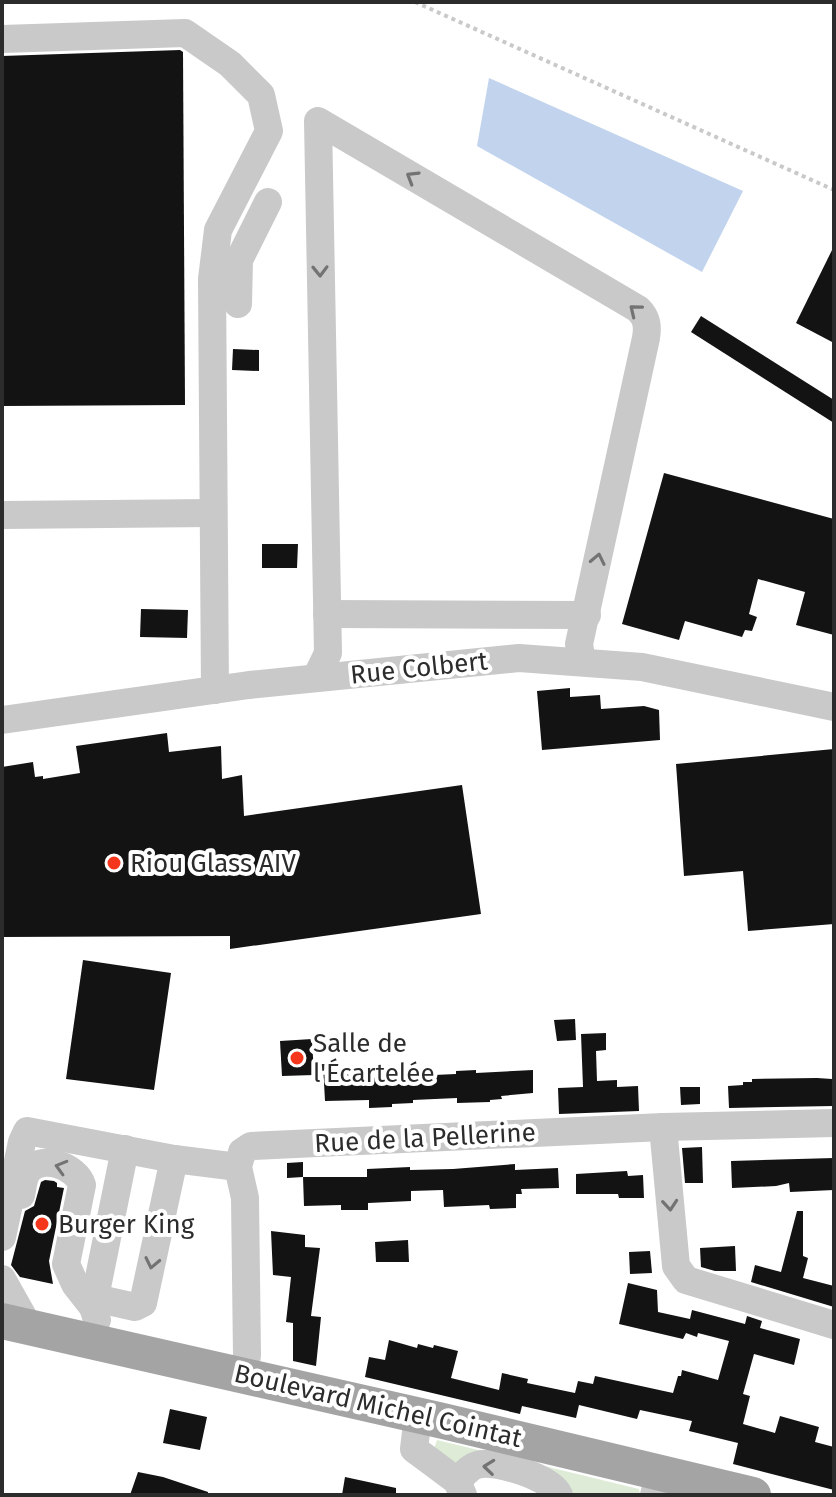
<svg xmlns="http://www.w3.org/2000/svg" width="836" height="1497" viewBox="0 0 836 1497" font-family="'Fira Sans',sans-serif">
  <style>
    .green { fill: #deebd7 }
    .water { fill: #c1d3ed }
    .building { fill: #131313 }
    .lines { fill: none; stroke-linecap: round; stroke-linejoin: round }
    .path { stroke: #c9c9c9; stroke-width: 4; stroke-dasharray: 4 4; stroke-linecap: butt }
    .minor { stroke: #c9c9c9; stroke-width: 28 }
    .major { stroke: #a4a4a4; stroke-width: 36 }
    .oneway { stroke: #737373 }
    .poi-dot { fill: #f4371c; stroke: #fff; stroke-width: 3 }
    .labels { text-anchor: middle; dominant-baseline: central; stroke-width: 8; stroke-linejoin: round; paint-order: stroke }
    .street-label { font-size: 26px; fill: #2c2c2c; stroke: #fff }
    .poi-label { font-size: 26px; fill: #2c2c2c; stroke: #fff; text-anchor: start }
  </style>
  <rect width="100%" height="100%" fill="#fff"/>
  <path class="green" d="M437,1440L639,1489L640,1494L566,1495L459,1470L434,1449Z"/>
  <path class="water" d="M489,78L743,191L702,272L477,146Z"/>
  <g class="building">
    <path d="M180,50L183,52L185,405L2,406V56Z"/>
    <path d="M834,246V343L796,323Z"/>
    <path d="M701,316L834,400V423L691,332Z"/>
    <path d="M233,349L259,350V371L232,370Z"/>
    <path d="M664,473L834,519V635L796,625L805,592L758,579L749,614L757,617L752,631L745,630L742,637L685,621L679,640L622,624Z"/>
    <path d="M262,544H298L297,568H262Z"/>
    <path d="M141,609L188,610L187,638L140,637Z"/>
    <path d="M570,688V697L600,695L601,709L644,706L659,710L660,740L542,750L537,691Z"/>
    <path d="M167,733L169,752L221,746L222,779L242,775L244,816L462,785L481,914L230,949V936L2,937V767L33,762L35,777L43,776V779L80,773L76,746Z"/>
    <path d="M834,749V924L748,931L743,871L684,876L676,764Z"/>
    <path d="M83,960L171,973L154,1090L66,1079Z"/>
    <path d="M575,1019L576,1040L557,1041L554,1020Z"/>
    <path d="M606,1033V1050L596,1051L597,1081L617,1080V1087L638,1086L639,1111L559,1114L558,1088L583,1087L581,1034Z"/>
    <path d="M312,1039L314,1075L282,1076L280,1041Z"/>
    <path d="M323,1065L368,1066V1078L456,1074V1071L476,1070V1073L533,1070V1093L501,1096L502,1099L490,1100V1102L457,1103V1098L413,1100V1103L392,1104V1107L369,1108V1100L325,1101Z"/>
    <path d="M817,1078L832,1079L834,1106L729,1108L728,1086L743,1085V1082H752V1079Z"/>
    <path d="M680,1087H700V1104L681,1105Z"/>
    <path d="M702,1147L703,1183H685L682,1148Z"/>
    <path d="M834,1158V1190L790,1192L789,1183L776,1186L732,1188L731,1161Z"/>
    <path d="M303,1162V1177H367V1169L410,1167V1170L453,1169L515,1164V1170L558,1168L559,1188L521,1189L522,1194H516V1208L490,1209L489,1205L444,1207L443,1190L411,1191V1201L368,1203V1210H341V1205L304,1206L303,1177L287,1178V1163Z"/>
    <path d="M627,1171L628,1176L643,1175L644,1198H619L618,1194H576V1174Z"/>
    <path d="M45,1180L54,1181L57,1183V1187L64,1188L49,1261L53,1284L20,1277L11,1265L25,1211L34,1206L41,1182Z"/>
    <path d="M797,1211H803V1256L808,1258L803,1278L834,1286V1307L751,1282L755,1265L781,1272Z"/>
    <path d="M271,1231L305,1235V1247L320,1248L311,1316L321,1317L316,1366L293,1361V1323L286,1322L291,1277L273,1275Z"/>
    <path d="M408,1240L409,1262H376L375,1242Z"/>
    <path d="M735,1246L736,1271H715L701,1267L700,1248Z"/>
    <path d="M650,1251L652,1273L630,1274L629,1252Z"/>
    <path d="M628,1283L657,1290L658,1312L690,1319L692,1310L745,1324L747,1316L762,1321L760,1328L800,1339L794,1365L754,1354L743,1394L750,1396L743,1424L775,1433L780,1416L819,1427L815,1442L834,1447V1490L733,1464L738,1443L689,1431L692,1421L640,1410L637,1419L579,1405L576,1418L522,1406L520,1414L365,1377L369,1357L385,1360L389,1340L417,1348L418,1344L433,1348L434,1345L458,1351L451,1378L499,1390L502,1373L528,1379L527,1383L575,1393L578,1381L593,1384L595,1376L673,1393L678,1376H681L682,1370L718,1380L729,1341L698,1333L697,1337L686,1333L683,1339L619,1324Z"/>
    <path d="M170,1409L207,1417L200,1450L163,1443Z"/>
    <path d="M138,1472L163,1477L208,1492V1495H130Z"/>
    <path d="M345,1477L396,1488V1495H342Z"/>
  </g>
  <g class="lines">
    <path class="path" d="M415,2L834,190"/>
    <g class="minor">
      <path d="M2,39L185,33L230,64L261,95L269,131L218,230L212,279L215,690"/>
      <path d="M238,304L239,260L268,202"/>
      <path d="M2,515L212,513"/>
      <path d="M327,614L587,615"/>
      <path d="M316,678L328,653L318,121L638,309C647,318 648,326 646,338L579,644L582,662"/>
      <path d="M2,720L249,685L519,658L642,667L834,707"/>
      <path d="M663,1127L676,1266L686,1280L834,1325"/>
      <path d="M21,1195C23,1187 23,1176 29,1170C43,1154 77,1167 82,1185L66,1264L75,1284L93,1307"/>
      <path d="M2,1237L22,1142L27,1131L174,1159L238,1167"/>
      <path d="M2,1279L29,1327"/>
      <path d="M95,1298L135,1307L143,1303L174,1159"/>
      <path d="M97,1320L93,1307L125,1149"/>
      <path d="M244,1374L247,1355L245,1198L238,1167L242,1152L251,1146L663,1127L834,1123"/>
      <path d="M418,1415L414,1449L457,1481L463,1495"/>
      <path d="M457,1481C463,1476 469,1467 477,1465C495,1459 552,1478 559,1495"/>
      <path d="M654,1495L660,1472"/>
    </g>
    <path class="major" d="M2,1321L443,1421L753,1495"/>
  </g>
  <defs><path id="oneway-chevron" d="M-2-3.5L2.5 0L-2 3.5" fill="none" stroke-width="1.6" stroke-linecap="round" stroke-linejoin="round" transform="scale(2)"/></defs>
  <g class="oneway">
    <use href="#oneway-chevron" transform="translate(412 177) rotate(-149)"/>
    <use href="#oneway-chevron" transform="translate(320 271) rotate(89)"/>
    <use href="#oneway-chevron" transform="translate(635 310) rotate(-141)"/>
    <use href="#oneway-chevron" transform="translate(598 559) rotate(-78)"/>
    <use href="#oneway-chevron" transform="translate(61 1167) rotate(-164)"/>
    <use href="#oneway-chevron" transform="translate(670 1205) rotate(85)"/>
    <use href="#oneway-chevron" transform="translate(152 1263) rotate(102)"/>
    <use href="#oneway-chevron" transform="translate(489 1467) rotate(-174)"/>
  </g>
  <g class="poi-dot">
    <circle cx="114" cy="863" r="8"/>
    <circle cx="297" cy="1058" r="8"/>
    <circle cx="42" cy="1224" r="8"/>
  </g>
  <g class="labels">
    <g class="street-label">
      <text transform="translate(419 668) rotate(-6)">Rue Colbert</text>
      <text transform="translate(425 1138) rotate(-3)">Rue de la Pellerine</text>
      <text transform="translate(378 1406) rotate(13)">Boulevard Michel Cointat</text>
    </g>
    <g class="poi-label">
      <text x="130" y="863">Riou Glass AIV</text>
      <text x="313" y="1043">Salle de<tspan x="313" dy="30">l'Écartelée</tspan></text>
      <text x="58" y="1224">Burger King</text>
    </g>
  </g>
  <rect width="836" height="1497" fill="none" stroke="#2c2c2c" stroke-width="8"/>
</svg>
